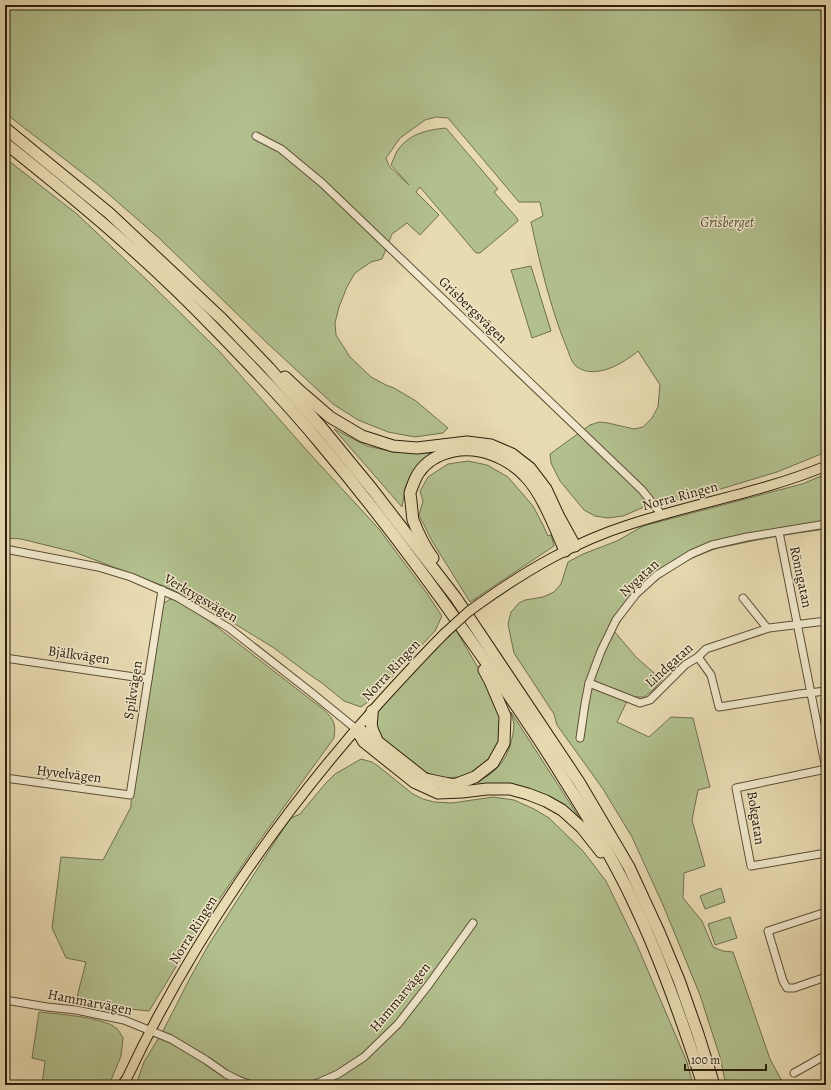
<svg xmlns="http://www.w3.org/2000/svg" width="831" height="1090" viewBox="0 0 831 1090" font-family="Alegreya,serif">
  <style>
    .green { fill: #b2c08e; stroke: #70704e }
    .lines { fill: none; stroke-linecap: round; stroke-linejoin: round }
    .minor-casing { stroke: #5c4e36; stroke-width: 9 }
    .major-casing { stroke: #2d200d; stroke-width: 11 }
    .highway-casing { stroke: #2d200d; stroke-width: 13 }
    .minor { stroke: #f0e7cc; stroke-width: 7 }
    .major { stroke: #e8dab1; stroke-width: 9 }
    .highway { stroke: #e8dab1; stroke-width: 11 }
    .major-bridge-casing { stroke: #2d200d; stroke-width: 11; stroke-linecap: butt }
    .major-bridge { stroke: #e8dab1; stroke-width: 9 }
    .labels { text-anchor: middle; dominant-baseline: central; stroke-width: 3; stroke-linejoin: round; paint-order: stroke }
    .park-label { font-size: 14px; font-style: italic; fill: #555034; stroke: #f0e7cc }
    .street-label { font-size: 14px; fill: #2d200d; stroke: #f0e7cc }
  </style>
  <rect width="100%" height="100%" fill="#e8dab1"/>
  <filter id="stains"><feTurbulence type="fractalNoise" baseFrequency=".005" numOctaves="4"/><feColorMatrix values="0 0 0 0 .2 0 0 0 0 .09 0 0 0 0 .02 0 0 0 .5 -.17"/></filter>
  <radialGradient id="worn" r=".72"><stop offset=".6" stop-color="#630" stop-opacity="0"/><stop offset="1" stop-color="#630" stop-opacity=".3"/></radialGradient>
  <g class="green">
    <path d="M5,5H826V452L777,472L704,494L644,507L623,516L608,518L595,516L584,510L560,481L551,463L550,454L590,425L599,422L608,423L634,429L643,427L652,418L658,407L660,385L638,351C624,363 596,380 577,367C571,363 569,352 566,346C550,306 540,264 531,222L543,216L540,202H519L448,118L436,117L425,120L400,138L386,158L389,166L409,185L391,165C393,161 394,157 396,153C407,134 426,130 446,128L498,189L494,192L517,218L518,221L480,253H476L420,187L416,192L439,215L420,235L407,223L392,234L382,259L371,262L355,273L347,287L339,307L335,323L336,335L350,357L371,377L386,385L394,388L416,401L448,428L443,433L415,437L388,432L358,420L333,404L265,341L159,238L98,185L5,113Z"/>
    <path d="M5,158L77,214L151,284L220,352L310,454L379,529L426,592L442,616L435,631L369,701L361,707L344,701L322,683L310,675L274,648L196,600L161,585L74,552L21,539L5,538Z"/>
    <path d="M531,266L551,331L532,338L511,270Z"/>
    <path d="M334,429L367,446L394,452L431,453L420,462L406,486L402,507Z"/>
    <path d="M468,461L487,465L508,477L533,506L543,525L548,536L551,535L554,546L470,602L432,541L419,515L423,501L420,491L428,477L448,464Z"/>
    <path d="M826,474V529C795,533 764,538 733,545C724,547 715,548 707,552C679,562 654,580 635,601C627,610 620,621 614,631L636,657L662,680L654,689L644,697H629L617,722L649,737L671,717L693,718L710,787L698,790L692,820L705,866L684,873L683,898L702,921L713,947L723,951L733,952L770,1059L784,1085H726L720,1057L700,995L663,905L632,837L603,789L557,725L554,714L514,653L508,624L511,612L519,603L525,600L543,597L554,592L561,584L568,562L583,554L617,541L643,526L802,484Z"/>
    <path d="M172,598L208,620L324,710C334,720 336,723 334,738L257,844L201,926L149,1011L120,1008L76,1001L86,962L66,958L52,928L61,857L103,860L131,807V802L161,605Z"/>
    <path d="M456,630L480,671L502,723L498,744L491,758L476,771L459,777L443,778L425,772L402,756L381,737L374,720L379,708L431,653Z"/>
    <path d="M511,712L582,822L565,807L489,785H468C489,778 503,767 510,746C512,739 514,731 514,724C513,720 512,716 511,712Z"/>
    <path d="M361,759L372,762L378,766L413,794L423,799L434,802L452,803L493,797L514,800L534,809L549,818L583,851L606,881L637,945L687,1062L693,1085H136L144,1062L164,1029L190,978L209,944L287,823L291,818L300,814L325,784L335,774Z"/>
    <path d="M721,888L725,902L705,909L700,896Z"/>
    <path d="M730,917L737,938L715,945L708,924Z"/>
    <path d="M39,1012C57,1014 103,1017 116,1028C119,1030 121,1035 123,1038L121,1056L109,1085H42L45,1061L32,1058Z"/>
  </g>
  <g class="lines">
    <defs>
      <g id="minor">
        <path d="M256,136L281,149L322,183L642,490L662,515"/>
        <path d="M779,532L826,769"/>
        <path d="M5,549L98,567L131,577L177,597L229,628L312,693L356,729"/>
        <path d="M743,598L767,628"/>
        <path d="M698,657L711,675L719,707L799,694L826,691"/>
        <path d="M5,658L148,679"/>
        <path d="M589,683L640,703L650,700L685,665L698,657L706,649L769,628L826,621"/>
        <path d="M580,738L585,704L589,683L601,651L616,620L636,594L657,575L691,554L712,545L747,537L826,524"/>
        <path d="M826,769L736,788L751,866L826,853"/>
        <path d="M5,778L130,795L162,590"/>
        <path d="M826,912L768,931L783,981L787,988H794L826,977"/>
        <path d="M5,1000L47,1007L76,1010L124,1020L171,1039L206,1060L226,1074L238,1080L251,1085"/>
        <path d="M794,1073L826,1055"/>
        <path d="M313,1085L338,1074L364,1057L398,1024L430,983L473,923"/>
      </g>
      <g id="major">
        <path d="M479,604C527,570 574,542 631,524C696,503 763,492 826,466"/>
        <path d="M122,1085L127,1078C191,942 280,813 381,701C402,678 423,655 445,633"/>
      </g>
      <g id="highway">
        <path d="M5,128L109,213L222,319L269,368L321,427L372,489L456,598L579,782L629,867L659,932L679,980L698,1034L714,1085"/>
        <path d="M5,143C79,202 150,261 215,329C251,366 287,403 320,443C373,506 422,571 469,638C501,683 533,729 562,776C590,820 617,865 638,912C664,968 684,1026 703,1085"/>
        <path d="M285,377L301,392L330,417L362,436L393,446L417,448L467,442L491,445L512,454L530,468L546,489L559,517L575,546"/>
        <path d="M433,558C425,547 418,533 413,520C412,515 412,508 411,502C411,499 410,496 410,493C411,489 413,485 414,482C424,456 454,446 480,451C496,454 514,464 525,476C542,493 555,528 565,551"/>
        <path d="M372,711C373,717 370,723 372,728C373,733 376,736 377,741"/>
        <path d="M356,729L364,742L414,782L438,793L462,792L487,789H510L528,794L546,801L562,810L582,828L601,852"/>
        <path d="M356,729L368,734L425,779L454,785L475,777L493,763L504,743L505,716L490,681L484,670"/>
      </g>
    </defs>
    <use href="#minor" class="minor-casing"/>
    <use href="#major" class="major-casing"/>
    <use href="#highway" class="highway-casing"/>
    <use href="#minor" class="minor"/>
    <use href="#major" class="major"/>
    <use href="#highway" class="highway"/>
    <defs>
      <path id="major-bridge" d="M445,633L468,612L479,604"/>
    </defs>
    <use href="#major-bridge" class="major-bridge-casing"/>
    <use href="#major-bridge" class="major-bridge"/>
  </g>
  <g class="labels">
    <g class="park-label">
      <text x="727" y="222">Grisberget</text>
    </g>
    <g class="street-label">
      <text transform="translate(473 310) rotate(44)">Grisbergsvägen</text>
      <text transform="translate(680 496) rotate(-15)">Norra Ringen</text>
      <text transform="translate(801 577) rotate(78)">Rönngatan</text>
      <text transform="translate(639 578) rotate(-43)">Nygatan</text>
      <text transform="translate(201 598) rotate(30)">Verktygsvägen</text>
      <text transform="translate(79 655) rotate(8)">Bjälkvägen</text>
      <text transform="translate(669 665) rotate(-42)">Lindgatan</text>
      <text transform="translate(391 670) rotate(-47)">Norra Ringen</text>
      <text transform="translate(133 690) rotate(-81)">Spikvägen</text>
      <text transform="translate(69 774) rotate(7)">Hyvelvägen</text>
      <text transform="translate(756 818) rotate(81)">Bokgatan</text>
      <text transform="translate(193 930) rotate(-58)">Norra Ringen</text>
      <text transform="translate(400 997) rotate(-50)">Hammarvägen</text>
      <text transform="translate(90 1002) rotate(11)">Hammarvägen</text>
    </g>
  </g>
  <rect width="831" height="1090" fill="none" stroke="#e8dab1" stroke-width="20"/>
  <rect x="6" y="6" width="819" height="1078" fill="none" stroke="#2d200d" stroke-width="2"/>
  <rect x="10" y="10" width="811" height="1070" fill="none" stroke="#2d200d"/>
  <path d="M685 1064v6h81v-6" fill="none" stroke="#2d200d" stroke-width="2"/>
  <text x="691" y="1064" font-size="12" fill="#2d200d" stroke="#f0e7cc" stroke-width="3" paint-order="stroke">100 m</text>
  <rect width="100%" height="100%" filter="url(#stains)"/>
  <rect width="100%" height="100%" fill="url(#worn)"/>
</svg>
